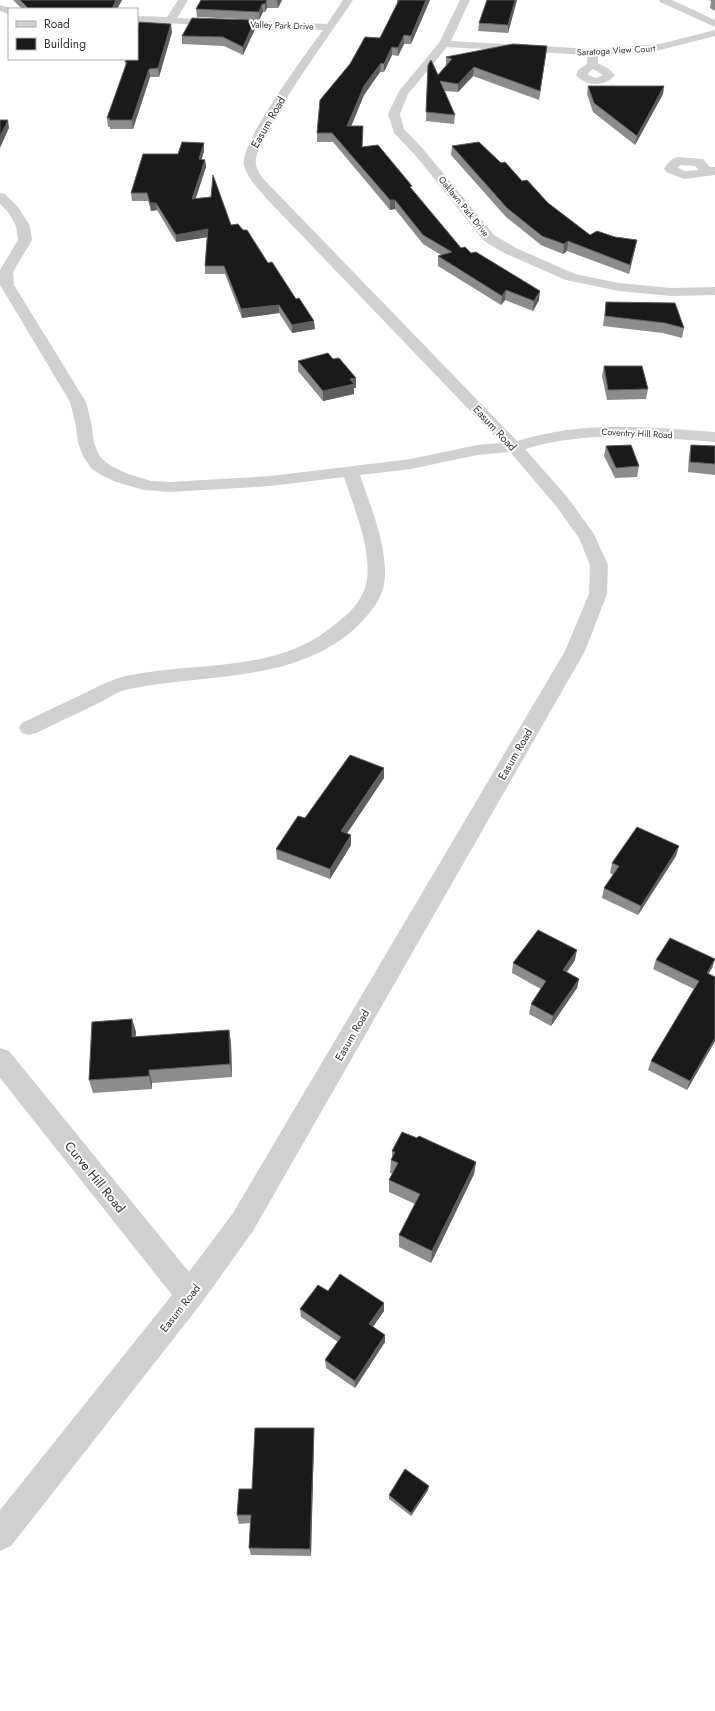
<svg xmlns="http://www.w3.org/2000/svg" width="715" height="1711" viewBox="0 0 715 1711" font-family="Jost,sans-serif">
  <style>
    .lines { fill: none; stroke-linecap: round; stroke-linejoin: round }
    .street { fill: #d0d0d0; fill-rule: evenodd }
    .wall { fill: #8c8c8c }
    .shaded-wall { fill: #5f5f5f }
    .building { fill: #1a1a1a; stroke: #5f5f5f }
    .labels { text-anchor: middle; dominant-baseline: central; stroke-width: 4; stroke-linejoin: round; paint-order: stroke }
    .far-street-label { font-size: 9px; fill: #333; stroke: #fff }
    .street-label { font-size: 11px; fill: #333; stroke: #fff }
    .near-street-label { font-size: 13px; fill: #333; stroke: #fff }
  </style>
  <rect width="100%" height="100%" fill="#fff"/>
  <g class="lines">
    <g class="street">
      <path d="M178,0H188L177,18L327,24L343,0H353C336,27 251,140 256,165C258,176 269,184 276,192L517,441C586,420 645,427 715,432V442C650,437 588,430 525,449L568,498L594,534L608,565L607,594L585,651L253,1231L200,1305L11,1546L0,1551V1510L172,1295L0,1078V1048L9,1051L189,1272L233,1213L565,651L589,594L590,565L579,538L556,506L510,452L477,455L411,469L360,475C371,508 386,542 385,577C384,593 376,606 366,617C307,685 208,672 129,689C118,691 108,698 99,703C78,713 57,723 36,733L29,735L22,733L19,728L22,723C40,714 58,706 77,697C93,689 109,680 126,676C182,664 243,670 296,648C312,642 326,632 339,621C353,611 364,597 367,580C371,547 354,508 344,477L271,486L170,492L144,490L116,482L101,475L91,468L83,456L78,443L76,426L70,402L0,285V270L18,240L16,226L9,213L0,204V193L5,194L19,208L30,226L32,240L13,272L14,285L86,402L92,426L94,443L99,455L103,460L113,467L128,474L151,481L170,482L271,476L411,459L477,445L501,443L266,198C258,188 247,178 244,165C239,143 307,52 323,30L137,22V16L167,17Z"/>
      <path d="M460,0H470L451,41L593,49L660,44L715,30V36L660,50L598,55V63L609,69L615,75C606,87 586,87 576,75L578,70L587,64V55L447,47L408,94L400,114L404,129L424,150L494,235L516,248L575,274L619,283L671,288L715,287V295L671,296L619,291L566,280L506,254L484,241L416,156L394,133L388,114L399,91L439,43ZM593,69L603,75L596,78L588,75V73Z"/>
      <path d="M659,0H672L715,20V27L660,2Z"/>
      <path d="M0,5L13,9H9V14L0,11Z"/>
      <path d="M677,157L703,159L710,167H715V175L684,179L666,172L664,169C667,164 671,159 677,157ZM680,165L695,166L699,170L685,171L678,168Z"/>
    </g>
  </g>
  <g class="wall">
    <path d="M13,0H122L117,9H22Z"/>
    <path d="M201,0H282L278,8H267L265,12H263L259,20L197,17L196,9Z"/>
    <path d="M397,0H430L411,44H404L398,56L392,55L384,72H380L364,95L351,126H363L362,147L412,189L461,248L471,253L539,300L533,311L505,300L501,305L438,266V256L441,255L423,244L395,209L390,210L333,142H317V133L380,38L397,4Z"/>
    <path d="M487,0H517L508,33L478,31L479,23Z"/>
    <path d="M709,0H715V11L710,8L711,1Z"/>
    <path d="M255,29L243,55L224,46L182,44V36Z"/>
    <path d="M172,32L159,77H150L133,129H110V127H108L107,118L126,66L125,62Z"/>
    <path d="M547,46L539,100L473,76L458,92L444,91L455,115L454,124L426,121L428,65L438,75L446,66V57Z"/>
    <path d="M588,86H664L663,94L635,145L593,112L587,94Z"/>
    <path d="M204,143V151L202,159L205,160L206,167L195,199L231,225L268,263L315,329L292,333L279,313L242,318L225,274H205V266L207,237L176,242L157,210L151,211L148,201H132L131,193L178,154Z"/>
    <path d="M452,146L501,163L548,203L590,235L637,240L635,249L629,274L567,251L563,254L541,245L506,217L451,155Z"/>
    <path d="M606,302L684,328L682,338L663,333L603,326Z"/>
    <path d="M333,359L356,378V388H354V394L323,401L298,371V361Z"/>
    <path d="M604,366L648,389L646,399L607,400L602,376Z"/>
    <path d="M691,445L715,446V475L688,472L689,455Z"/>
    <path d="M606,446L639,466L637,477L615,478L604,456Z"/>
    <path d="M384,768V778L347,833L351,845L330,879L277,859L276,849L305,818Z"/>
    <path d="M676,856L638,915L602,898L604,888L613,875L610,873L612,863Z"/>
    <path d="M715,959L712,968L708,974L715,977V1041L687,1090L648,1070L651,1061L694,989L653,969L656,960Z"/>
    <path d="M575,960L567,972L579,979L577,988L551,1026L529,1014L531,1004L541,989L512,973L513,963Z"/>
    <path d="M132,1019L136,1032L135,1037L229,1030L231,1043L232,1077L152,1083V1089L93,1093L89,1080Z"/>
    <path d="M417,1138L476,1162L474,1174L431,1263L399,1247V1235L415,1204L389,1192V1180L393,1174L390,1173L391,1160L392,1158V1151Z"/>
    <path d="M328,1291L384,1303V1311L373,1327L385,1335V1342L355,1388L326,1368L325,1360L338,1342L301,1317L300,1309Z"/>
    <path d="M314,1437L311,1556L251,1555L249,1548L250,1523L239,1524L237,1515L252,1489Z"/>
    <path d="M429,1486L428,1490L411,1516L389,1499V1495Z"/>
  </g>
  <g class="shaded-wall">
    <path d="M116,0H122L117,9H112Z"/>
    <path d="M267,0V8L265,12V4Z"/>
    <path d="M277,0H282L278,8Z"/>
    <path d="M426,0H430L411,44V36Z"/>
    <path d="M515,0H517L508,33V25Z"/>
    <path d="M262,4L263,12L259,20V12Z"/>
    <path d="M255,20V29L243,55V47Z"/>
    <path d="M171,24L172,32L159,77L158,68Z"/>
    <path d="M404,35V44L398,56V48Z"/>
    <path d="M547,46L546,54L539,100L540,91Z"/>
    <path d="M392,47V55L384,72V64Z"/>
    <path d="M381,63L380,72L364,95L348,134L347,126L364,86Z"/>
    <path d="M474,67L473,76L458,92V84Z"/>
    <path d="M149,69L150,77L133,129L132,120Z"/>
    <path d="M664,86L663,94L635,145L637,136Z"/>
    <path d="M8,120L9,128L0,148V137Z"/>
    <path d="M204,143V151L199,167V159Z"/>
    <path d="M205,160L206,167L193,207L192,199Z"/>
    <path d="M390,200H395V209L390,210Z"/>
    <path d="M150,203H156L157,210L151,211Z"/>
    <path d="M208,229L209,237L176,242V235Z"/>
    <path d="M637,240L635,249L629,274L630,265Z"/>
    <path d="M568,241L567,251L563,254L564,244Z"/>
    <path d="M506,290L505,300L501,305L502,296Z"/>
    <path d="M540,291L539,300L533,311L534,301Z"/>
    <path d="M279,305V313L242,318L241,309Z"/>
    <path d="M314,321L315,329L292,333V325Z"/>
    <path d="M356,378V388H354V394L323,401V391L350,379Z"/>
    <path d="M384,768V778L342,841L341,831Z"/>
    <path d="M351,835V845L330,879V869Z"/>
    <path d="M679,846L676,856L638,915L641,906Z"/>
    <path d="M577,950L575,960L561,980L563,970Z"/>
    <path d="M715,959L712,968L703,982L707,973Z"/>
    <path d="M579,979L577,988L551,1026L553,1016Z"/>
    <path d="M132,1019L136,1032L135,1050L132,1037Z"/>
    <path d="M229,1030L231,1043L232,1077L230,1064Z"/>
    <path d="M715,1038V1041L687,1090L690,1081Z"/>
    <path d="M149,1070L152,1083V1089L149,1076Z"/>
    <path d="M476,1162L474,1174L431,1263L432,1251Z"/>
    <path d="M384,1303V1311L369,1332V1324Z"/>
    <path d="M385,1335V1342L355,1388V1381Z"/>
    <path d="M314,1428V1437L311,1556L310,1549Z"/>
    <path d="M429,1486L428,1490L411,1516V1513Z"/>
  </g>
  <g class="building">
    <path d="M20,0H116L112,9H29Z"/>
    <path d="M201,0H267L265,4H262L259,12L196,9Z"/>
    <path d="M399,0H426L411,36L404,35L398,48L392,47L384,64L381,63L364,86L347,126H363L362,147L378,145L412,186L410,187L461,248L465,247L471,253L476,252L540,291L534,301L506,290L502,296L438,256L452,252L423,235L395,200H390L332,133H317L320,100L350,64L365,37L380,38Z"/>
    <path d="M487,0H515L508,25L479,23Z"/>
    <path d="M192,18L255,20L243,47L223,37L182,36Z"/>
    <path d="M139,22L171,24L158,68L149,69L132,120H109L110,118H107L127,62H125L126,59H137V29Z"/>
    <path d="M513,44L547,46L540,91L474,67L458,84L440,81L455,115L426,112L428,65L431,60L438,75L452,59L446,57Z"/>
    <path d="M588,86H664L637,136L594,103Z"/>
    <path d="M0,120H8L0,137Z"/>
    <path d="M182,142L204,143L199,159L205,160L192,199L211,197L213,175L231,225L238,224L243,230H247L268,263L272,262L296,299L299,298L314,321L292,325L279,305L241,309L224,266H205L208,229L176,235L156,203H150L147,193H131L143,154H178Z"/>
    <path d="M479,142L501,163L505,162L522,181L527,180L548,203L590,235L597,231L615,237L637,240L630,265L568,241L564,244L542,236L507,208L452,146Z"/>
    <path d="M606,302L675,303L684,328L665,323L605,316Z"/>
    <path d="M328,353L333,359L339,358L356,378L350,379L354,384L323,391L298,361Z"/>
    <path d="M604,366H642L648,389L608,390Z"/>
    <path d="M631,445L639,466L616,468L606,446Z"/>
    <path d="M691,445L715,446V464L690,462Z"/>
    <path d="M350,755L384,768L341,831L351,835L330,869L276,849L298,816L305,818Z"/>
    <path d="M637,827L679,846L641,906L604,888L619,866L612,863Z"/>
    <path d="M538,930L577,950L563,970L579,979L553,1016L531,1004L546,981L513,963Z"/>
    <path d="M670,938L715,959L707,973L715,977V1038L690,1081L651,1061L699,981L656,960Z"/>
    <path d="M132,1019V1037L229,1030L230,1064L149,1070V1076L89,1080L92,1022Z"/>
    <path d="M402,1132L417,1138L419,1136L476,1162L432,1251L399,1235L420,1194L389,1180L398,1163L391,1160L395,1152L392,1151Z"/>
    <path d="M340,1274L384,1303L369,1324L385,1335L355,1381L325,1360L341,1337L300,1309L318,1285L328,1291Z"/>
    <path d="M255,1428H314L310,1549L249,1548L251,1515H237L239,1489H252Z"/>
    <path d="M405,1469L429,1486L411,1513L389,1495Z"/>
  </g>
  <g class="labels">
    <g class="far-street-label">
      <text transform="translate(282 25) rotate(2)">Valley Park Drive</text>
      <text transform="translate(616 50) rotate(-3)">Saratoga View Court</text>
      <text transform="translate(464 206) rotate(51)">Oaklawn Park Drive</text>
      <text transform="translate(637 433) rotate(3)">Coventry Hill Road</text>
    </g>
    <g class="street-label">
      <text transform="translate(268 122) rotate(-60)">Easum Road</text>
      <text transform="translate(495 428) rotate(47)">Easum Road</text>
      <text transform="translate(515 754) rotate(-60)">Easum Road</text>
      <text transform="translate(352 1035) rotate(-60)">Easum Road</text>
      <text transform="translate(180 1308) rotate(-52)">Easum Road</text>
    </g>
    <g class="near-street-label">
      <text transform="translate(95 1177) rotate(51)">Curve Hill Road</text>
    </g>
  </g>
  <rect x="8" y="8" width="130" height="52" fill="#ffffff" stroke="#adadad"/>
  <rect x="16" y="21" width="20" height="6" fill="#d0d0d0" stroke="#adadad"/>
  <text x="44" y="28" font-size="12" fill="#333333">Road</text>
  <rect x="16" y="38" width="20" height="12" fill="#1a1a1a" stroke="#adadad"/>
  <text x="44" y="48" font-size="12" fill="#333333">Building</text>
</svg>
